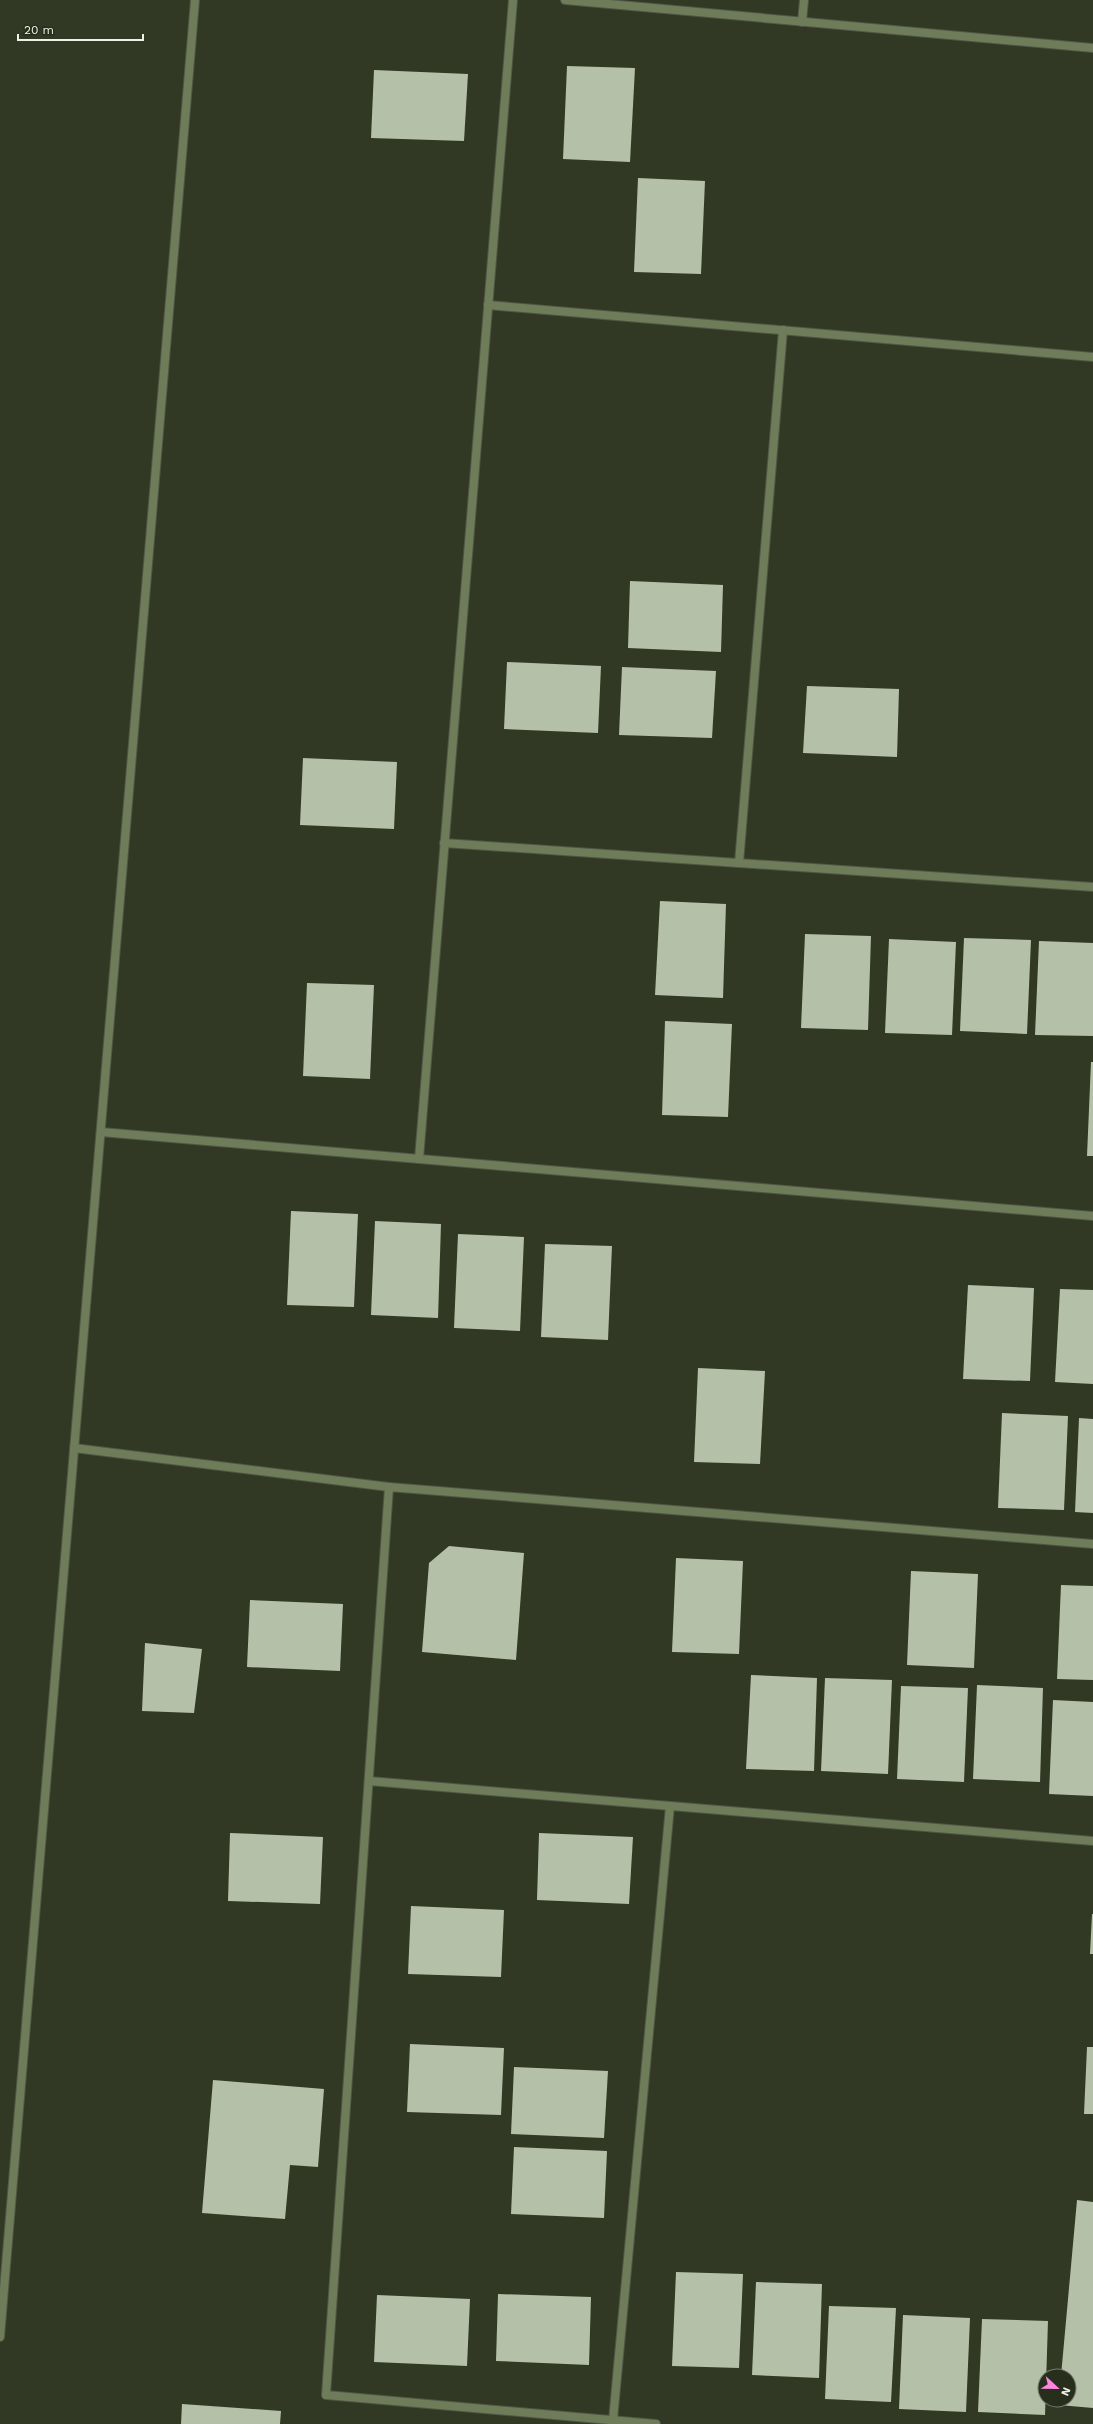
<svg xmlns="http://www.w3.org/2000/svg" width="1093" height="2424" viewBox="0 0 1093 2424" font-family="'Work Sans',sans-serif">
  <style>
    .building { fill: #b5c0a8 }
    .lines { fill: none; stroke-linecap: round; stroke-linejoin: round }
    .street-casing { stroke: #4f5744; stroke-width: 10 }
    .street { stroke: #6e7c5a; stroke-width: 8 }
  </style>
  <rect width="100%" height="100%" fill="#313925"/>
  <g class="building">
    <path d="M567,66L635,68L630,162L563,159Z"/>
    <path d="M374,70L468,74L464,141L371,138Z"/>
    <path d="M638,178L705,181L701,274L634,272Z"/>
    <path d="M630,581L723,585L721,652L628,648Z"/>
    <path d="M507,662L601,666L598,733L504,729Z"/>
    <path d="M622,667L716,671L712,738L619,735Z"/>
    <path d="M807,686L899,689L897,757L803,753Z"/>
    <path d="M303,758L397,762L394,829L300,825Z"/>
    <path d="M660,901L726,904L723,998L655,995Z"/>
    <path d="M805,934L871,936L868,1030L801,1028Z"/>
    <path d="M964,938L1031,940L1027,1034L960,1031Z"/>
    <path d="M889,939L956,942L952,1035L885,1033Z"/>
    <path d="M1039,941L1093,943V1036L1035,1035Z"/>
    <path d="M307,983L374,985L370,1079L303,1076Z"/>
    <path d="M665,1021L732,1024L728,1117L662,1115Z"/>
    <path d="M1091,1062H1093V1156H1087Z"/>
    <path d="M291,1211L358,1214L354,1307L287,1305Z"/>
    <path d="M375,1221L441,1224L438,1318L371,1315Z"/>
    <path d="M458,1234L524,1237L520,1331L454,1328Z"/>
    <path d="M545,1244L612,1246L608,1340L541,1337Z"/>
    <path d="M968,1285L1034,1288L1030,1381L963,1379Z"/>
    <path d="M1060,1289L1093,1290V1384L1055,1382Z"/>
    <path d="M698,1368L765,1371L760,1464L694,1462Z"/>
    <path d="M1002,1413L1068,1416L1064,1510L998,1508Z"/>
    <path d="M1079,1418L1093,1419V1513L1075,1512Z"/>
    <path d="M449,1546L524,1553L516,1660L422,1652L429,1563Z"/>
    <path d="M676,1558L743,1561L739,1654L672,1652Z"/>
    <path d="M911,1571L978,1574L974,1668L907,1665Z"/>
    <path d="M1061,1585L1093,1586V1680L1057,1679Z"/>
    <path d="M250,1600L343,1604L340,1671L247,1667Z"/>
    <path d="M145,1643L202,1649L194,1713L142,1711Z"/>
    <path d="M751,1675L817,1678L814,1771L746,1769Z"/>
    <path d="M825,1678L892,1680L888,1774L821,1771Z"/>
    <path d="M977,1685L1043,1688L1040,1782L973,1779Z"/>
    <path d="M901,1686L968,1688L964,1782L897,1779Z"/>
    <path d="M1053,1700L1093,1702V1796L1049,1794Z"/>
    <path d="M230,1833L323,1837L320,1904L228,1901Z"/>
    <path d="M539,1833L633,1837L629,1904L537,1900Z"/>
    <path d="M411,1906L504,1910L501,1977L408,1974Z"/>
    <path d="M1092,1914H1093V1954H1090Z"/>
    <path d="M410,2044L504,2048L501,2115L407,2112Z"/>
    <path d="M1087,2047H1093V2114H1084Z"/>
    <path d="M514,2067L608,2071L604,2138L511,2134Z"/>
    <path d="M213,2080L324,2089L318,2167L290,2165L285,2219L202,2213Z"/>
    <path d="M514,2147L607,2151L604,2218L511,2214Z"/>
    <path d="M1077,2200L1093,2202V2408L1059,2405V2400H1069V2376H1061Z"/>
    <path d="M676,2272L743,2274L739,2368L672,2366Z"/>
    <path d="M756,2282L822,2284L819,2378L752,2375Z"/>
    <path d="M498,2294L591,2297L589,2365L496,2361Z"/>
    <path d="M377,2295L470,2299L467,2366L374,2362Z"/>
    <path d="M829,2306L896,2308L891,2402L825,2399Z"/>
    <path d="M903,2315L970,2318L966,2412L899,2409Z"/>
    <path d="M982,2319L1048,2321L1045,2415L978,2412Z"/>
    <path d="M182,2404L281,2411L280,2424H181Z"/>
  </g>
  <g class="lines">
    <defs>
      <g id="street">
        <path d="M565,0L1093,48"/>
        <path d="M802,22L804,0"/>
        <path d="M488,305L1093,357"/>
        <path d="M444,843L1093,887"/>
        <path d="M739,863L783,330"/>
        <path d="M101,1132L1093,1216"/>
        <path d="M419,1159L513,0"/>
        <path d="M74,1448L389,1487"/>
        <path d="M369,1781L1093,1841"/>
        <path d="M0,2337L195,0"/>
        <path d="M613,2420L670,1806"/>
        <path d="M656,2424L326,2395L389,1487L1093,1544"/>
      </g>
    </defs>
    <use href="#street" class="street-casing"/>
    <use href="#street" class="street"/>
  </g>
  <g transform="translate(1057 2388) rotate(112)"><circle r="19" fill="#272f1c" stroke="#767d6d"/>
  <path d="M0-3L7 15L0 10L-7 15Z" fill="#fe85e0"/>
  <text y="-6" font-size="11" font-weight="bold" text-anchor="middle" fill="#ecf2e6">N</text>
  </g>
  <path d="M18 34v6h125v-6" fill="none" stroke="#ecf2e6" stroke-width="2"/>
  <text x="24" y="34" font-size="12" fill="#ecf2e6" stroke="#272f1c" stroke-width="3" paint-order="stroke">20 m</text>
</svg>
